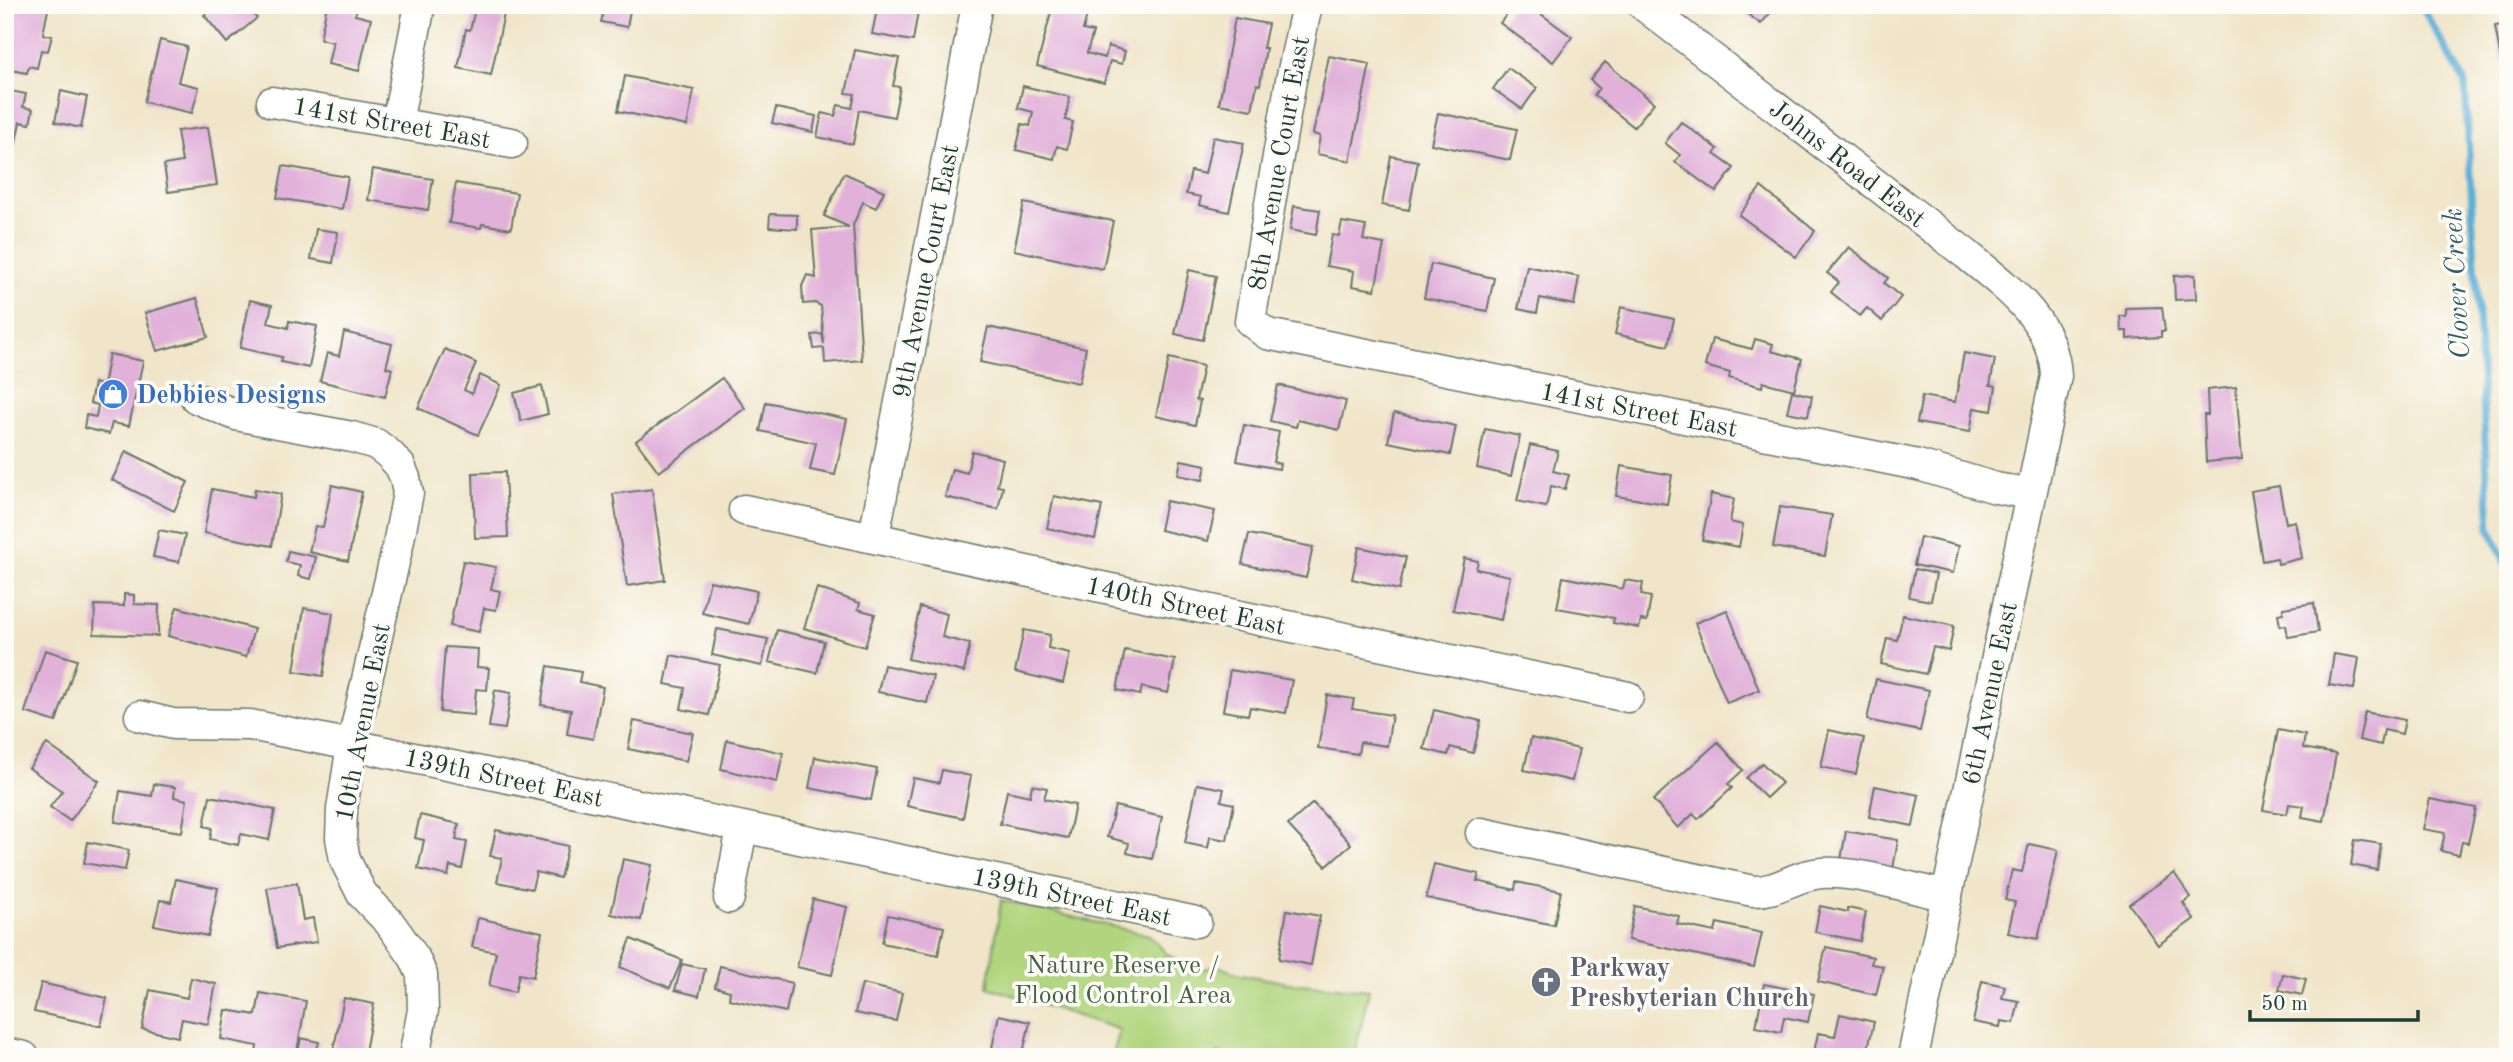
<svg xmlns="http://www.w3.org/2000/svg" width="2513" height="1062" viewBox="0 0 2513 1062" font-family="'Old Standard TT',serif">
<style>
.green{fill:#b1d57e;stroke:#688959;stroke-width:2}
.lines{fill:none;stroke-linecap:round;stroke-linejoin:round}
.stream{stroke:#5bafd7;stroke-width:7}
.building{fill:#e1b1da}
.minor-casing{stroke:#687868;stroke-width:33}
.minor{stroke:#fff;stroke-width:30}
.labels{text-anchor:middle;stroke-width:7;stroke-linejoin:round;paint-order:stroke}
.street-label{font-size:26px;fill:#1f3d34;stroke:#fdfcf7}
.shop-label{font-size:26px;font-weight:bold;fill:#366cbe;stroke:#fdfcf7;text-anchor:start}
.park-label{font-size:26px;fill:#446346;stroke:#fdfcf7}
.worship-label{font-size:26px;font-weight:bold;fill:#5b616d;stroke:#fdfcf7;text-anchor:start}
.water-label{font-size:28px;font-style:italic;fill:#315f65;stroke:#fdfcf7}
</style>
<rect width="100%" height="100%" fill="#fdfcf7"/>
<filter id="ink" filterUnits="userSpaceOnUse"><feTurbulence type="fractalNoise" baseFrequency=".0143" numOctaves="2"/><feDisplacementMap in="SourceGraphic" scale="14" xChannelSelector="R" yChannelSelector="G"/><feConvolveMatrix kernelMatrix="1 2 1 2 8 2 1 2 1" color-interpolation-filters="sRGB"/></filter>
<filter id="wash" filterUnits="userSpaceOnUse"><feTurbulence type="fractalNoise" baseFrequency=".00686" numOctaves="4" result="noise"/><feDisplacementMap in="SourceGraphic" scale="28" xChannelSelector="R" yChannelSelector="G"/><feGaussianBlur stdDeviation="1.57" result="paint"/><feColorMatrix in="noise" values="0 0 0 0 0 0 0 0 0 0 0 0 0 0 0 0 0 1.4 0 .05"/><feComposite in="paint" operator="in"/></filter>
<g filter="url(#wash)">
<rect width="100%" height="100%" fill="#f0e5c9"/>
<path class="green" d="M1001,900L1149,935L1166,953L1184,966L1198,970L1218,966L1236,973L1288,983L1369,990L1354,1057H1233L1218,1053L1217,1057H1112L1120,1030L988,987Z"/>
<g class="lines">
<path class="stream" d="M2421,5L2465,83L2490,528L2508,569"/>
</g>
<g id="blocks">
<g class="building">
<path d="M7,5H49L43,34L52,36L48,51L41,50L37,68L29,66L27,73L5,69Z"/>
<path d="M215,5H264L253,14L257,18L227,43L204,15Z"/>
<path d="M327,5H358L355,15L371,19L359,71L328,64L333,42L320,39Z"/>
<path d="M476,5L505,9L491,75L458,68L466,29L470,30Z"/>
<path d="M605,5H631L627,27L601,22Z"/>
<path d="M878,5H919L913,41L872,34Z"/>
<path d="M1053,5L1089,7L1083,30L1093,32L1087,53L1105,58L1108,46L1125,51L1122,64L1110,61L1104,83L1037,66Z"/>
<path d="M1514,5H1529L1572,37L1553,62L1500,23Z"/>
<path d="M1735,5H1777L1761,24Z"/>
<path d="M1235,18L1268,24L1263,48H1266L1260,85L1257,84L1252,110L1219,104Z"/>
<path d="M2508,24V59L2501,60L2495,26Z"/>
<path d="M160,40L187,47L178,82L199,87L192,113L144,102Z"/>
<path d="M855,50L899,58L893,86L900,87L894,117L859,110L853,144L817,137L822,113L835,116L838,105L852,108L855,94L846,93Z"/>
<path d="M1329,56L1370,64L1350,161L1317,154L1320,136L1313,134Z"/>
<path d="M1605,62L1654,103L1634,127L1594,95L1599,88L1590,80Z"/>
<path d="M1508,68L1537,88L1522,109L1493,89Z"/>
<path d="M625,76L694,90L687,126L618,111Z"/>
<path d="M1023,86L1070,97L1065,120L1073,122L1067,149L1057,146L1054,159L1016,150L1022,124L1030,126L1033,112L1018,108Z"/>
<path d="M5,90L26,94L23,107L33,109L30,124L20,122L12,161L5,159Z"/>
<path d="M61,91L87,97L81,128L55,122Z"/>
<path d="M776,108L816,116L813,132L772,123Z"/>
<path d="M1438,113L1517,129L1510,160L1431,144Z"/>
<path d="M1681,122L1718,149L1714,154L1734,168L1716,192L1675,162L1680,155L1665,143Z"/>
<path d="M208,127L217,185L168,192L164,165L182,162L177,131Z"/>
<path d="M1213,137L1244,143L1229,212L1199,205L1201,197L1186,194L1191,171L1205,174Z"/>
<path d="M1391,156L1418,161L1409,210L1382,205Z"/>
<path d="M283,166L348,177L342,209L277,198Z"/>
<path d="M373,169L433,179L428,210L368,200Z"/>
<path d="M844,173L884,191L876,208L863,202L853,225L862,360L825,363L824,348L814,349L812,335L822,334L824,344L821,306L815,303L803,304L802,286L807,275L816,278L812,230L849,227L824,216Z"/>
<path d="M456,183L517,193L511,229L482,224L481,228L449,223Z"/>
<path d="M1761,187L1815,231L1796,257L1739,215Z"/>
<path d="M1024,203L1113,221L1103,269L1014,250Z"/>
<path d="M1294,206L1320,210L1316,235L1290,230Z"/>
<path d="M770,214L797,215V229L769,227Z"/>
<path d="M1342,222L1366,226L1363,240L1384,244L1375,290L1352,286L1354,271L1326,266L1332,235L1339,236Z"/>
<path d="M316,229L338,232L333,263L311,259Z"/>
<path d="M1849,247L1888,278L1884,283L1901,297L1882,321L1867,308L1860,316L1831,292L1839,282L1827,273Z"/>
<path d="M1431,264L1494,278L1487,311L1424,298Z"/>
<path d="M1527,266L1579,277L1574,305L1540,298L1537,313L1518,309Z"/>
<path d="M1189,270L1216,276L1203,340L1175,334Z"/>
<path d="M2195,275L2196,299L2175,300L2174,276Z"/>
<path d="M197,298L208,337L157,351L145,313Z"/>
<path d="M250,300L272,305L268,323L288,328L289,321L317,326L309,368L281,362L282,357L240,348Z"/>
<path d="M1621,307L1674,319L1668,346L1615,334Z"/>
<path d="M2162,307L2165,331H2161V337L2127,339V331H2121L2120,316H2126V308Z"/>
<path d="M988,327L1086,348L1079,383L980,362Z"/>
<path d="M344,332L392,344L386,367L392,369L385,397L320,381L327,353L339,356Z"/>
<path d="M1712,339L1752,349L1755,339L1773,344L1771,351L1802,359L1794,390L1763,382L1762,387L1729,378L1730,373L1705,366Z"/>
<path d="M445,349L476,363L464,390L472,394L480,375L501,385L478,435L418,408Z"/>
<path d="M1964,353L1995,359L1990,385L1996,386L1992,411L1974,408L1970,432L1917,423L1922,396L1955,402Z"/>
<path d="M109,354L143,361L129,426L112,423L109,434L84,428L86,415L96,417L98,405L90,403L94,383L103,386Z"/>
<path d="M1169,358L1203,366L1196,400L1200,401L1195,425L1156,416Z"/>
<path d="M722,378L745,408L659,472L636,441Z"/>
<path d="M1278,385L1346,401L1339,430L1298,420L1296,427L1270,421Z"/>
<path d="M542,386L548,414L521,421L514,393Z"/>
<path d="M2236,387L2242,459L2206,462L2204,415H2208L2207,390Z"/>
<path d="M1792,391L1812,396L1808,416L1787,412Z"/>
<path d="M766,402L847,419L835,475L810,470L816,443L760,431Z"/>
<path d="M1394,413L1456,426L1450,455L1388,442Z"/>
<path d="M1244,425L1279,432L1273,462L1280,464L1279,469L1237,461Z"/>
<path d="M1485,429L1520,436L1511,476L1477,468Z"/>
<path d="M1530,445L1558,451L1553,471L1569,475L1565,489L1551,486L1546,507L1517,501Z"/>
<path d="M126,451L188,482L174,511L112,480Z"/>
<path d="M972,451L1003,459L997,486L1003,487L998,509L945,497L952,469L967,473Z"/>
<path d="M1181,460L1206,465L1203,480L1178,475Z"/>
<path d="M1621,466L1672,475L1667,504L1616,496Z"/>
<path d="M505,472L508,537L475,538L473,473Z"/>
<path d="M332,485L362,492L348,561L309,552L315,526L323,527Z"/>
<path d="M2279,486L2286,523L2295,521L2302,558L2278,564L2277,558L2262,561L2251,491Z"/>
<path d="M212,489L254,497L255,489L281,494L272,546L204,533Z"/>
<path d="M652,489L665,580L627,586L613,494Z"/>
<path d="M1711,494L1734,499L1730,522L1743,525L1739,547L1702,540Z"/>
<path d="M1054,496L1102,506L1095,539L1047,528Z"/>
<path d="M1166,501L1215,511L1208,541L1160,530Z"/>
<path d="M1780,507L1832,515L1825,556L1773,547Z"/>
<path d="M159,530L185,535L179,562L153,557Z"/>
<path d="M1249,534L1313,547L1306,578L1242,564Z"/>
<path d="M1920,537L1959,546L1953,573L1914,565Z"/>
<path d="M1359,547L1406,557L1399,590L1352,579Z"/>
<path d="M288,551L316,557L311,579L298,576L300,565L286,562Z"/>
<path d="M1464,558L1478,561L1476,569L1510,576L1501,620L1453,610Z"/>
<path d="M463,561L496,567L491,589L500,591L496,610L484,608L479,632L450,626Z"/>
<path d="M1915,569L1936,574L1931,601L1909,597Z"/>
<path d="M1563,577L1623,589L1625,580L1643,583L1641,595L1651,597L1647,621L1641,620L1639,628L1613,623L1614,618L1557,608Z"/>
<path d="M710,581L757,591L749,624L702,613Z"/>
<path d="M817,588L860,603L858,609L875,614L865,647L804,628Z"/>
<path d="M124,594L134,595V604L159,605L158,636L94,634L95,605L124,606Z"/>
<path d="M2314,603L2318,632L2288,637L2286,625L2280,626L2278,614L2283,613V608Z"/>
<path d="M177,607L254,629L246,657L168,636Z"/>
<path d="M920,607L947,614L942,637L970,644L964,672L908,659Z"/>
<path d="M304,608L333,613L323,676L294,671Z"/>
<path d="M1727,610L1759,690L1727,703L1695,623Z"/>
<path d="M1903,615L1954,626L1949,651L1933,647L1926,674L1881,664L1887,638L1897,640Z"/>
<path d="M717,629L768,639L762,666L712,655Z"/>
<path d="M777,630L824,641L817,673L769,662Z"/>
<path d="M1024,630L1050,635L1048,648L1070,653L1063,683L1015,672Z"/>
<path d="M445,647L478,649L477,667L489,668L487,690L476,689L474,715L440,712Z"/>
<path d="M45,650L77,660L56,722L25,712Z"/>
<path d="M1125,650L1175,660L1168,693L1142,687L1140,695L1117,690Z"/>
<path d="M2334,654L2359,658L2354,689L2329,685Z"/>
<path d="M671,655L720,665L709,715L681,709L685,688L665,684Z"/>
<path d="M884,665L933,676L927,703L878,692Z"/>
<path d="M548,666L581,672L579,682L603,687L593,739L567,734L571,710L541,705Z"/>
<path d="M1230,670L1292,680L1286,713L1250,707L1248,715L1223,711Z"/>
<path d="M1876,679L1929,690L1920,731L1867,720Z"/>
<path d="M495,690L511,693L505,729L489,727Z"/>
<path d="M1327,695L1354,699L1352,709L1392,715L1387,746L1360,742L1358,754L1318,748Z"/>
<path d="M1434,710L1481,721L1473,753L1450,747L1448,755L1424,749Z"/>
<path d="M2365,712L2405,720L2402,734L2384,730L2381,745L2359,740Z"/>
<path d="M634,721L693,733L686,761L628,749Z"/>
<path d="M1829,730L1864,738L1856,774L1821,767Z"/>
<path d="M2278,730L2305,735L2303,748L2336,754L2324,821L2302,817L2304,806L2289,804L2287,814L2263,810Z"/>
<path d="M1531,738L1579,749L1572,781L1524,770Z"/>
<path d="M727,740L783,753L777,782L721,769Z"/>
<path d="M1718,742L1743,770L1728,784L1732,788L1698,819L1693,814L1678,828L1653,800Z"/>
<path d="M47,744L99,781L70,821L50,807L62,791L29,768Z"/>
<path d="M815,757L877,769L871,800L809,788Z"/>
<path d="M1762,763L1782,783L1766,798L1746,778Z"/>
<path d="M942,770L971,776L963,818L907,806L913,778L939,783Z"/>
<path d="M154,784L175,787L174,797L187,800L182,832L115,822L120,791L152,796Z"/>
<path d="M1197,784L1224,789L1221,801L1234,804L1227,840L1210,837L1208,848L1185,843Z"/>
<path d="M1032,785L1047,788L1044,799L1075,805L1068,838L1000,824L1007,791L1030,796Z"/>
<path d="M1875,786L1919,795L1913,826L1869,817Z"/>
<path d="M210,796L275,810L269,840L241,834L238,845L210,839L212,828L204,826Z"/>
<path d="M2430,799L2476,808L2468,843L2462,842L2459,855L2441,851L2445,833L2423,829Z"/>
<path d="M1313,803L1351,844L1326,866L1288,825Z"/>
<path d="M1115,806L1162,817L1152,859L1127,853L1129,843L1107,837Z"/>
<path d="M420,815L459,824L456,840L467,842L462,869L450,866L448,876L418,869L424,840L415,838Z"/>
<path d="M496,830L568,846L560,878L536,872L532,889L497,882L502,858L490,856Z"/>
<path d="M1846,831L1898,840L1893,869L1841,860Z"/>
<path d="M2355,840L2381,844L2377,870L2351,865Z"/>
<path d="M88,842L129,850L125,870L84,863Z"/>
<path d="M2029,844L2058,850L2038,939L2008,933L2015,902L2005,900L2012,870L2022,872Z"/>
<path d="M623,859L652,865L641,920L611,914Z"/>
<path d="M1434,864L1479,874L1477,881L1515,890L1516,882L1561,891L1554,925L1426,898Z"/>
<path d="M2174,873L2191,897L2183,903L2194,919L2158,945L2129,904Z"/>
<path d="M176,879L218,888L208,936L154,925L160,900L171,902Z"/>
<path d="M297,883L303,920L313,918L317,942L277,948L267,888Z"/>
<path d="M813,899L847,907L832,975L797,967Z"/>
<path d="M1635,906L1679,916L1677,924L1715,932L1717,923L1762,933L1754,967L1628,940Z"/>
<path d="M1820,906L1848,912V908L1866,912L1860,941L1815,932Z"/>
<path d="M1287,910L1320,916L1311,965L1279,959Z"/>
<path d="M888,915L944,927L938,955L882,943Z"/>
<path d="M478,918L542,932L533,977L519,974L515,992L489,986L496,952L472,947Z"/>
<path d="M631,939L682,960L670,988L620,967Z"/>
<path d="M1826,947L1873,957L1871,964L1883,966L1876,995L1818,982Z"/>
<path d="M682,964L705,969L699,996L675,990Z"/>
<path d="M720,966L792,983L786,1012L729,999L730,991L715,987Z"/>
<path d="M2283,974L2306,979L2302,995L2279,990Z"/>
<path d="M191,978L216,984L208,1024L182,1019L178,1037L142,1029L150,990L187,998Z"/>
<path d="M1982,981L2005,986L2002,998L2019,1001L2014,1023L2001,1021L2000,1027L1973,1022Z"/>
<path d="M41,983L107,998L101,1026L34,1012Z"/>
<path d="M862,984L902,993L896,1021L855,1013Z"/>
<path d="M1764,984L1814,994L1808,1022L1784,1017L1781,1032L1756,1027Z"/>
<path d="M260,993L306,1001L296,1057L256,1055L257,1046L221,1039L226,1010L256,1015Z"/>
<path d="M344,998L374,1004L364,1057H332Z"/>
<path d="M1840,1014L1874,1022L1866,1057H1830L1814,1052L1818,1033L1835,1036Z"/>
<path d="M999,1015L1030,1022L1022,1057H990Z"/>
<path d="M301,1038L319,1042L315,1057H297Z"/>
</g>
</g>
</g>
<g filter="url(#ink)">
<use href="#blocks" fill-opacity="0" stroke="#687868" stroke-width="2"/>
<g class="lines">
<g class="minor-casing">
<g id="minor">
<path d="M1307,5L1291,80L1250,321L1267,334L1918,465L1996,488L2030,494"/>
<path d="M1643,5L1966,254C2006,287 2054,320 2056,376L1913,1057"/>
<path d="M272,102L512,143"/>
<path d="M397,123L420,5"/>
<path d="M196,398L236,415L352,437L376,444L389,454L400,466L405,478L408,493L398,545L352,745L342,809L341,838L345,860L362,894L389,922L414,957L422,975L423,1010L414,1057"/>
<path d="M744,510L1063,579L1628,697"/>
<path d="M874,536L977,5"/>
<path d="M140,716L173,724L250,725L352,745L1196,922"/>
<path d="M1481,833L1753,891C1778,892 1797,874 1822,873C1858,871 1910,888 1947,896"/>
<path d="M729,898L742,828"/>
<path d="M5,1053L24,1057"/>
</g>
</g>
<use href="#minor" class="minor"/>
</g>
</g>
<defs>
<g id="shop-disc" transform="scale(1.575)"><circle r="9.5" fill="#3f7fe0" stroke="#fdfcf7"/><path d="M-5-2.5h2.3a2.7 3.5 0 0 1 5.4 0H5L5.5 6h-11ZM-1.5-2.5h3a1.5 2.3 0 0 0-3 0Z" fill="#fff"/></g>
<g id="church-disc" transform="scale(1.575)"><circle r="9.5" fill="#6b7280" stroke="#fdfcf7"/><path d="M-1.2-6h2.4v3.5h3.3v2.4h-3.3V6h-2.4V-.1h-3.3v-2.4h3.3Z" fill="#fff"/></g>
</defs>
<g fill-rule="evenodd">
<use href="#shop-disc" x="113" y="394"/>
<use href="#church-disc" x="1546" y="982"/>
</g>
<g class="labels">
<g class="street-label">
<text transform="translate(392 122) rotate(10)" y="9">141st Street East</text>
<text transform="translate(1278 163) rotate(-80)" y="9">8th Avenue Court East</text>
<text transform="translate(1848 163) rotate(38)" y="9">Johns Road East</text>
<text transform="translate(925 271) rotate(-79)" y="9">9th Avenue Court East</text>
<text transform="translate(1639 409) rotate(11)" y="9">141st Street East</text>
<text transform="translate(1186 605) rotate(12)" y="9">140th Street East</text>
<text transform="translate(1989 693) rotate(-78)" y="9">6th Avenue East</text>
<text transform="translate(362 722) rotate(-79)" y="9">10th Avenue East</text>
<text transform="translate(504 777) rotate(12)" y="9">139th Street East</text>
<text transform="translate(1072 896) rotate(12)" y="9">139th Street East</text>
</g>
<g class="shop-label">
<text x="136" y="403">Debbies Designs</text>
</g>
<g class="park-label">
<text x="1123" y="973">Nature Reserve /<tspan x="1123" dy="30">Flood Control Area</tspan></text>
</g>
<g class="worship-label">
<text x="1569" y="976">Parkway<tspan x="1569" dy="30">Presbyterian Church</tspan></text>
</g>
<g class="water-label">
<text transform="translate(2455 284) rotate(-93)" y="10">Clover Creek</text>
</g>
</g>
<rect width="2513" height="1062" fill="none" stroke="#fdfcf7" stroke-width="28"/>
<path d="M2250 1010v10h168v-10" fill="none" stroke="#1f3d34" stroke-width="3.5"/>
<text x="2261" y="1010" font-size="21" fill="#1f3d34" stroke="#fdfcf7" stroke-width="5" paint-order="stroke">50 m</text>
</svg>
